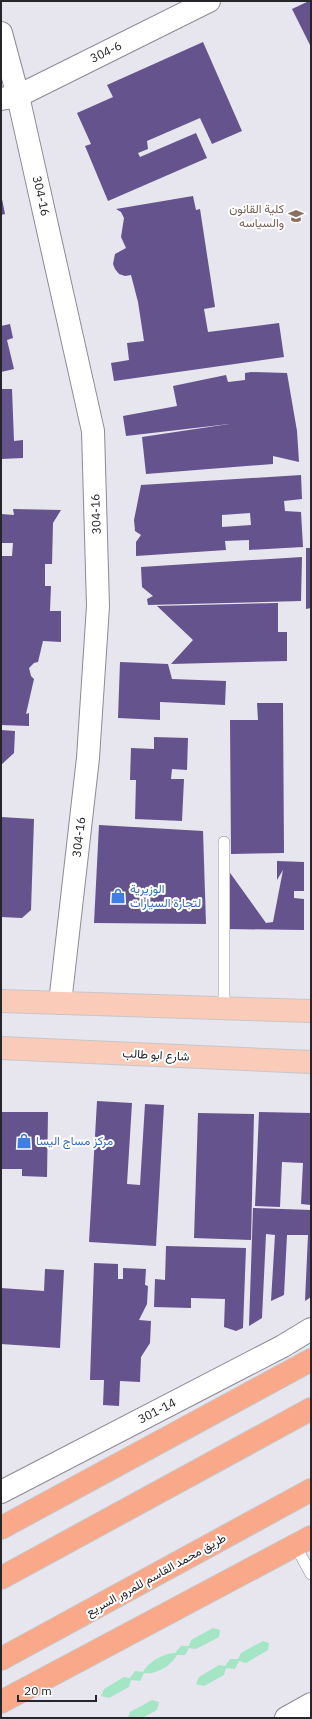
<svg xmlns="http://www.w3.org/2000/svg" width="312" height="1719" viewBox="0 0 312 1719" font-family="'IBM Plex Sans',Vazirmatn,sans-serif">
<style>
.green{fill:#a4e5c6}
.building{fill:#65538d;fill-rule:evenodd}
.lines{fill:none;stroke-linecap:round;stroke-linejoin:round}
.service-casing{stroke:#8c8a93;stroke-width:12}
.minor-casing{stroke:#8c8a93;stroke-width:24}
.tertiary-casing{stroke:#8c8a93;stroke-width:24}
.primary-casing{stroke:#c7c6c7;stroke-width:24}
.motorway-casing{stroke:#c7c6c7;stroke-width:24}
.service{stroke:#fff;stroke-width:11}
.minor{stroke:#fff;stroke-width:22}
.tertiary{stroke:#fff;stroke-width:22}
.primary{stroke:#fbcbb9;stroke-width:22}
.motorway{stroke:#f9a98a;stroke-width:22}
.labels{text-anchor:middle;stroke-width:4;stroke-linejoin:round;paint-order:stroke}
.street-label{font-size:12px;fill:#262529;stroke:#fff}
.education-label{font-size:12px;fill:#785e54;stroke:#fff;text-anchor:end}
.shop-label{font-size:12px;fill:#366cbe;stroke:#fff;text-anchor:start}
</style>
<rect width="100%" height="100%" fill="#e7e5ee"/>
<g class="green">
<path d="M213,1628L220,1630L219,1637L196,1649L189,1648L185,1655H177C171,1666 156,1675 144,1673L140,1681L131,1680L129,1687L109,1698L101,1696L104,1689L124,1677L130,1678L135,1671L143,1672C148,1662 164,1653 175,1653L181,1646H189L191,1640Z"/>
<path d="M263,1641L269,1643L268,1650L246,1663L239,1661L235,1669L226,1668L224,1675L204,1686L196,1684L199,1677L219,1665L225,1666L230,1659H238L241,1653Z"/>
<path d="M152,1700L159,1702L157,1710L142,1718H128L130,1712Z"/>
</g>
<g class="building">
<path d="M309,1H311V47L292,9Z"/>
<path d="M203,42L242,131L212,144L200,118L147,141L148,149L138,153L140,157L196,133L207,158L108,201L85,146L91,144L77,113L113,97L107,85Z"/>
<path d="M1,194L5,214L1,215Z"/>
<path d="M193,196L196,210L200,209L215,307L204,309L208,332L279,323L284,357L114,381L111,363L129,360L127,343L144,341L138,302L131,275L125,276L119,274L115,269L113,264L115,254L126,248L121,237L124,218L121,212L116,209Z"/>
<path d="M10,324L13,338L7,340L14,369L1,372V326Z"/>
<path d="M251,372L287,373L297,431L299,462L273,456V464L146,474L142,437L229,424L126,436L123,416L177,406L173,386L226,375L228,382L245,380V373Z"/>
<path d="M1,389H12L14,441L23,440V458L1,459Z"/>
<path d="M301,475L302,499L284,501L285,511L301,512L303,547L249,550V540L225,541L226,550L136,556V542L141,535L135,531L134,520L141,485ZM250,513L251,525L222,527V515Z"/>
<path d="M13,509L61,510L53,523L52,564H45V586H51L50,611H61V642L43,641L38,662L34,663L29,668L31,676L34,679L26,714L29,713V726L1,725V556H12L13,543H1V514L14,515Z"/>
<path d="M306,548H311V608L306,609Z"/>
<path d="M302,557L301,601L148,605L147,599L153,596L142,587L141,567Z"/>
<path d="M278,603V632H287V661L171,664L193,640L157,606Z"/>
<path d="M120,662L168,664L172,679L226,681L225,705L160,702V720L118,718Z"/>
<path d="M257,703H283L284,853L231,854L230,720H258Z"/>
<path d="M1,730L15,731L14,753L1,765Z"/>
<path d="M154,737L188,738L187,770L172,769L171,779H184L182,821L135,819L136,780H130L131,748L154,749Z"/>
<path d="M1,817L34,819L31,910L22,918L1,917Z"/>
<path d="M99,825L203,831L206,924L94,923Z"/>
<path d="M277,861L304,862V891H294V898L304,899V930L227,929L228,870L266,923L273,922L283,870L277,880Z"/>
<path d="M97,1101L132,1103L127,1184L140,1185L145,1104L164,1105L156,1246L89,1242Z"/>
<path d="M1,1112H48L47,1177L22,1176V1169H1Z"/>
<path d="M259,1112L311,1113V1205L301,1204L303,1163L282,1162L280,1207L255,1206Z"/>
<path d="M198,1113L254,1114L251,1240L194,1238Z"/>
<path d="M253,1208L311,1210V1297L305,1301L308,1235H287L284,1295L271,1301L275,1235L266,1234L262,1318L249,1326Z"/>
<path d="M166,1246L246,1248L243,1328L236,1331L224,1327L225,1299L191,1298V1308L154,1307L155,1279L165,1280Z"/>
<path d="M94,1263L118,1264V1279H123V1268L146,1269L145,1285L148,1286L147,1304L139,1320L151,1321L150,1343L141,1357L140,1382L120,1381L119,1406L103,1405L104,1380H90Z"/>
<path d="M45,1269L64,1270L60,1348L1,1344V1288L44,1291Z"/>
</g>
<g class="lines">
<g class="service-casing">
<g id="service">
<path d="M224,1008V842"/>
<path d="M295,1545L311,1574"/>
</g>
</g>
<g class="minor-casing">
<g id="minor">
<path d="M1,33L18,96L93,431L98,606L88,758L60,1003"/>
<path d="M1,99L18,96L209,1"/>
<path d="M1,1492L283,1346L311,1329"/>
</g>
</g>
<g class="tertiary-casing">
<path id="tertiary" d="M286,1718L311,1704"/>
</g>
<g class="primary-casing">
<g id="primary">
<path d="M1,1001L311,1011"/>
<path d="M1,1048L311,1062"/>
</g>
</g>
<g class="motorway-casing">
<g id="motorway">
<path d="M1,1528L311,1360"/>
<path d="M1,1578L311,1409"/>
<path d="M1,1659L311,1490"/>
<path d="M1,1702L311,1537"/>
</g>
</g>
<use href="#service" class="service"/>
<use href="#minor" class="minor"/>
<use href="#tertiary" class="tertiary"/>
<use href="#primary" class="primary"/>
<use href="#motorway" class="motorway"/>
</g>
<defs>
<g id="university-bare" transform="scale(1.2)"><path d="M0-5L7-2L0 1L-7-2ZM-4 1L0 2.5L4 1V4Q0 6-4 4Z" fill="#8d6e63" stroke="#fff" stroke-width="2.5" paint-order="stroke"/></g>
<g id="shop-bare" transform="scale(1.2)"><path d="M-5-2.5h2.3a2.7 3.5 0 0 1 5.4 0H5L5.5 6h-11ZM-1.5-2.5h3a1.5 2.3 0 0 0-3 0Z" fill="#3f7fe0" stroke="#fff" stroke-width="2.5" paint-order="stroke"/></g>
</defs>
<g fill-rule="evenodd">
<use href="#university-bare" x="296" y="216"/>
<use href="#shop-bare" x="118" y="896"/>
<use href="#shop-bare" x="24" y="1141"/>
</g>
<g class="labels">
<g class="street-label">
<text transform="translate(106 52) rotate(-26)" y="4">304-6</text>
<text transform="translate(41 196) rotate(77)" y="4">304-16</text>
<text transform="translate(96 514) rotate(-92)" y="4">304-16</text>
<text transform="translate(79 837) rotate(-83)" y="4">304-16</text>
<text transform="translate(156 1055) rotate(3)" y="4">شارع ابو طالب</text>
<text transform="translate(157 1411) rotate(-27)" y="4">301-14</text>
<text transform="translate(156 1575) rotate(-29)" y="4">طريق محمد القاسم للمرور السريع</text>
</g>
<g class="education-label">
<text x="284" y="213">كلية القانون<tspan x="284" dy="14">والسياسه</tspan></text>
</g>
<g class="shop-label">
<text x="130" y="893">الوزيرية<tspan x="130" dy="14">لتجارة السيارات</tspan></text>
<text x="36" y="1145">مركز مساج اليسا</text>
</g>
</g>
<rect width="312" height="1719" fill="none" stroke="#262529" stroke-width="4"/>
<path d="M18 1695v6h78v-6" fill="none" stroke="#262529" stroke-width="2"/>
<text x="24" y="1695" font-size="12" fill="#262529" stroke="#ffffff" stroke-width="3" paint-order="stroke">20 m</text>
</svg>
